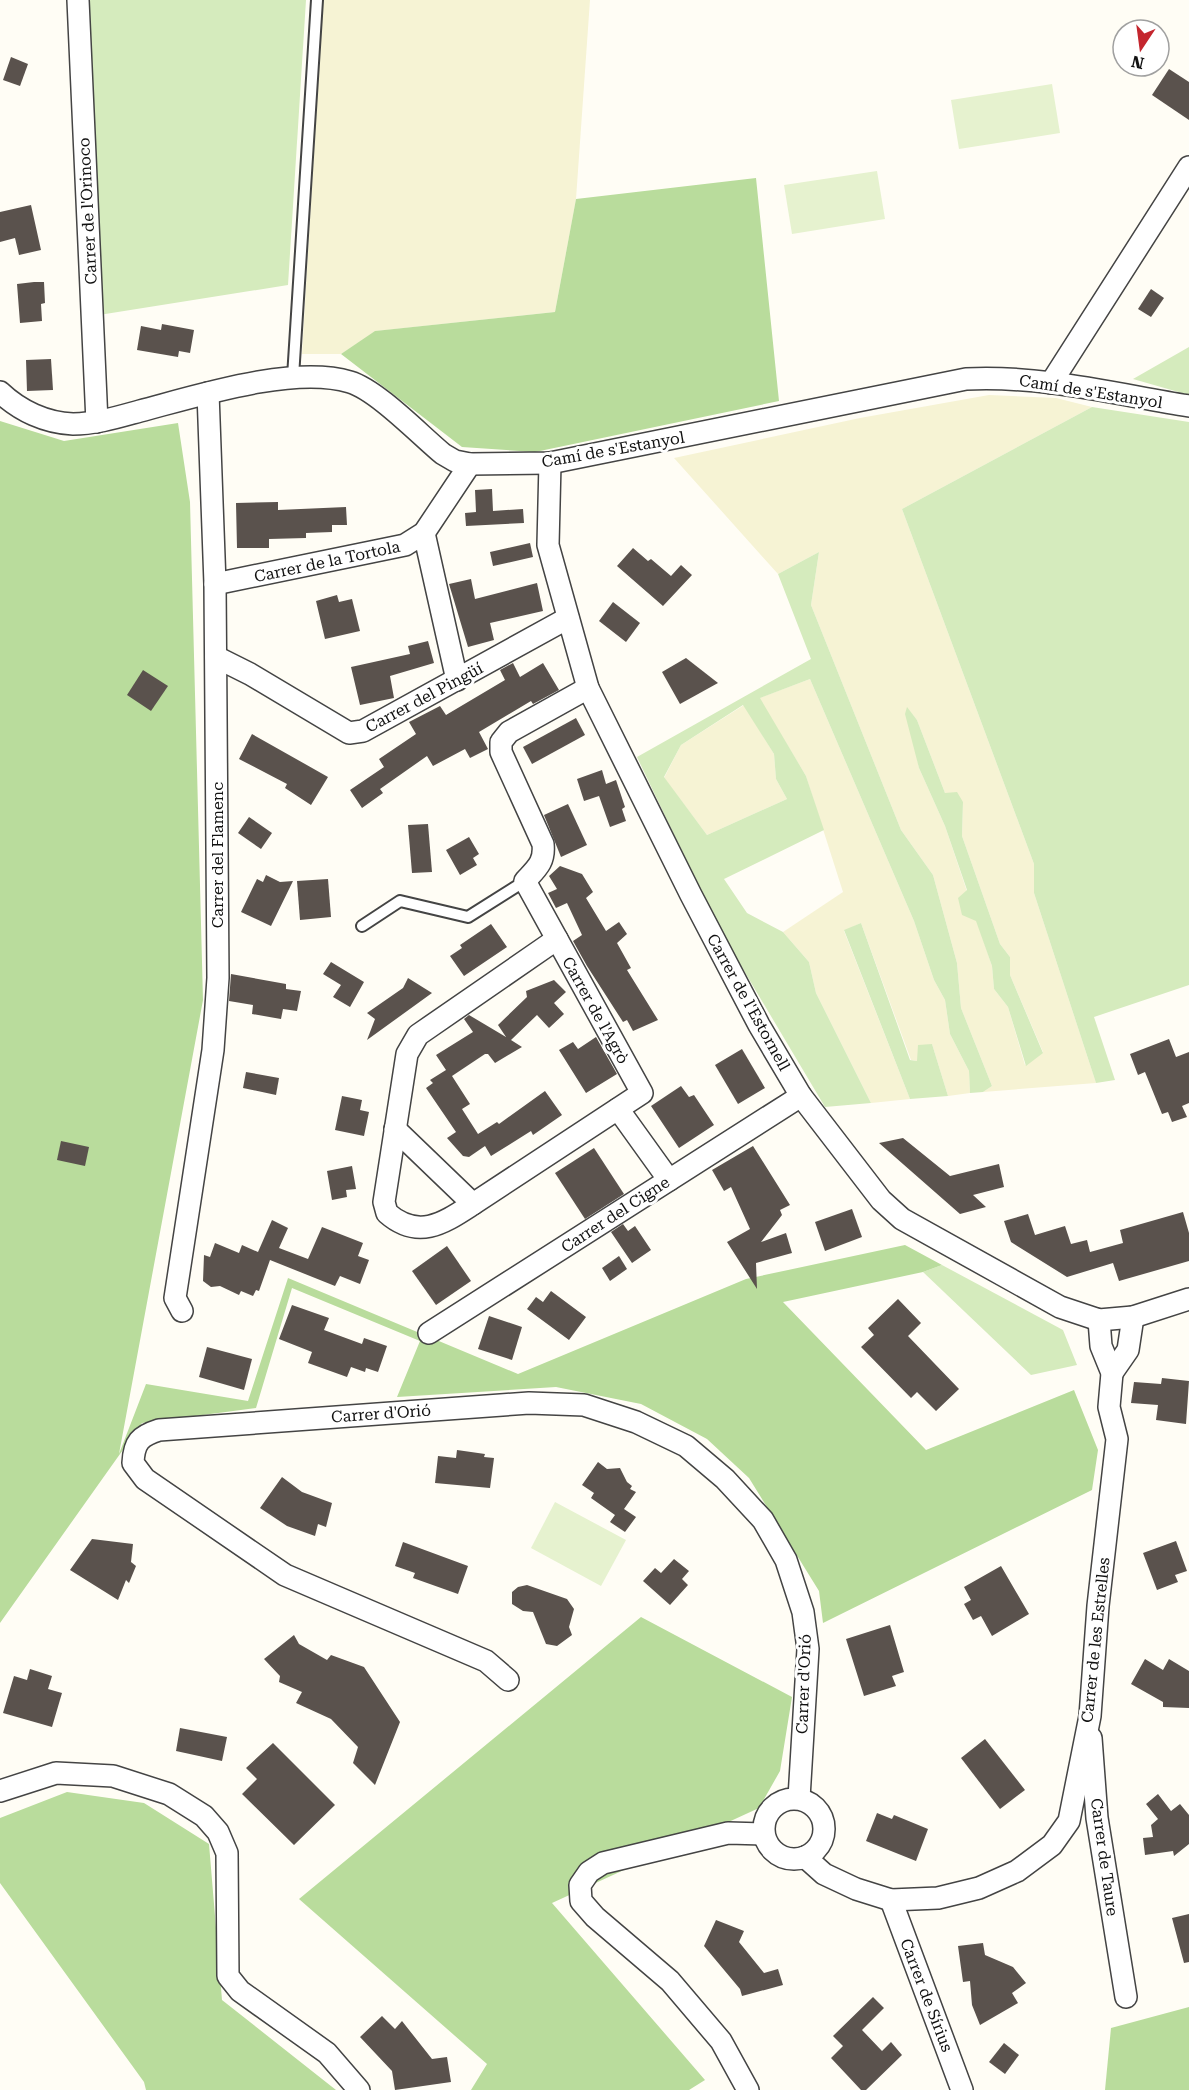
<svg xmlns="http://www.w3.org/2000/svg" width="1189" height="2090" viewBox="0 0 1189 2090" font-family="'Roboto Serif',serif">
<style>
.farmland{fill:#f6f3d4;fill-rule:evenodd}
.green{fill:#d5ebbd;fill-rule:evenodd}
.forest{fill:#b9dc9c}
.pitch{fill:#e6f2cf}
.building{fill:#5a524d}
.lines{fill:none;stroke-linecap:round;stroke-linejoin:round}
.lane-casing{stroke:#444;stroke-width:14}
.street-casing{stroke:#444;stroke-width:24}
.lane{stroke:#fff;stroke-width:10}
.street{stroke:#fff;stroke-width:21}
.labels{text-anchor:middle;stroke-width:6;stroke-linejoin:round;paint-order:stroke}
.street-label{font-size:16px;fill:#111;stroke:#fff}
</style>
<rect width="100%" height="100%" fill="#fffdf5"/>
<g class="farmland">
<path d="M323,0H590L576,199L555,312L376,331L341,354H302Z"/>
<path d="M989,395L1056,398L1092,407L902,509L1034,864V893L1096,1083L983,1092L992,1086L961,1008L957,963L933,875L901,830L811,605L819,552L778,574L674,458L860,418ZM907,708L917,720L945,793L963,802L962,836L1000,944L1010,957V975L1043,1052L1025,1065L1008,1007L994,989L992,966L945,826L919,768Z"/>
<path d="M810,679L914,921L934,980L945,1000L950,1034L969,1071L970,1093L948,1096L932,1044L917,1061L911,1060L861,923L844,931L910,1099L871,1103L816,993L809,962L783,932L843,892L806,776L759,698Z"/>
<path d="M744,705L774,754L776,779L787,799L707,835L664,778L681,745Z"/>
</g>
<g class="green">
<path d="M89,0H306L288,285L99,315Z"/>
<path d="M1189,347V395L1133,379Z"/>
<path d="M1092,407L1189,422V985L1094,1017L1115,1080L1096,1083L1034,893V864L902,509Z"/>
<path d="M819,552L811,605L901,830L933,875L957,963L961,1008L992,1086L983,1092L970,1093L969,1071L950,1034L945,1000L934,980L914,921L810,679L760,698L806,776L824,830L724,879L747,913L783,932L809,962L816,993L871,1103L825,1107L718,927L637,757L811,659L778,574ZM743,705L774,754L776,779L787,799L707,835L664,777L681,745Z"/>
<path d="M907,707L917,720L945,793L957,792L963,802L962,836L1000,944L1010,957V975L1043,1053L1026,1066L1008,1007L994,989L992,966L976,921L962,915L958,898L967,890L945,826L919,768L905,714Z"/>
<path d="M861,923L910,1060L917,1061L918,1045L932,1044L948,1096L910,1099L844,930Z"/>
<path d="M942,1265L1063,1330L1077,1365L1031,1375L923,1272Z"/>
</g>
<g class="forest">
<path d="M756,178L779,401L535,452L462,447L341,354L375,331L555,312L576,199Z"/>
<path d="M0,421L64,441L178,423L190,502L203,1000L119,1454L146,1384L248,1401L288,1278L518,1374L746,1279L905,1245L942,1265L923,1272L783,1302L926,1450L1074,1390L1098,1450L1092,1490L823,1623L819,1591L749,1478L707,1439L641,1404L556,1387L397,1397L420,1341L292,1288L256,1408L142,1423L0,1623Z"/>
<path d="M641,1617L792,1697L780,1771L759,1808L552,1903L705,2080L689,2090H471L487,2064L299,1899Z"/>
<path d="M67,1792L144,1803L209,1844L222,2000L336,2090H146L144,2082L0,1883V1818Z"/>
<path d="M1189,2007V2090H1105L1111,2028Z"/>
</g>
<g class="pitch">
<path d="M1052,84L1060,133L959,149L951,100Z"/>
<path d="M877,171L885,219L792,234L784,185Z"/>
<path d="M555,1502L626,1540L601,1586L531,1548Z"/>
</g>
<g class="building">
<path d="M11,57L28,64L20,86L3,80Z"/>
<path d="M1169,69L1189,82V120L1152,95Z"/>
<path d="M31,205L41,250L19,255L15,238L0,242V212Z"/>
<path d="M34,282H44L45,303L41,304L42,321L20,323L17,284Z"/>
<path d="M1151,289L1164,298L1151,317L1138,309Z"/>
<path d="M162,324L194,330L190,353L179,351L178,357L137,350L141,326L161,330Z"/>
<path d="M51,359L53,390L27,391L26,360Z"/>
<path d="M492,489L493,511L523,509L524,523L466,526L465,513L476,512L475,490Z"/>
<path d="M278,502V510L346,507L347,525H332V532L306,533V538L269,539V548H237L236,503Z"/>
<path d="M530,543L533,557L493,566L490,552Z"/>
<path d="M633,548L648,561L651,559L671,576L681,565L692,575L663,606L617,566Z"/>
<path d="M471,579L475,599L537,583L543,611L490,623L494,640L468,647L449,584Z"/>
<path d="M337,595L339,602L352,599L360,631L325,639L316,601Z"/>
<path d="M613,602L640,623L626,642L599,621Z"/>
<path d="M428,641L434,663L390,676L394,698L360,705L351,667L410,654L408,646Z"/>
<path d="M686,658L718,683L680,704L662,672Z"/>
<path d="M513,663L520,677L543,663L559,690L533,704L531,701L479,732L488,749L470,758L465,749L433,766L427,756L380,789L383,793L362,808L350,790L384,767L379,759L416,734L409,722L440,706L446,715L505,680L500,670Z"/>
<path d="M143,670L168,686L151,711L127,695Z"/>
<path d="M576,718L585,735L532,764L523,747Z"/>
<path d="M252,734L328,777L311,805L285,788L287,784L239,759Z"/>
<path d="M602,770L606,784L616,780L625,807L622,809L626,821L610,827L599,796L584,801L577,779Z"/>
<path d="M568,804L587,845L561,857L544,815Z"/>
<path d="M249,817L272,833L261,849L238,833Z"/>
<path d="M428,824L432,872L412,873L408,825Z"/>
<path d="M469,837L479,854L473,858L477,865L460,875L446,850Z"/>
<path d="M560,866L582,874L593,892L586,898L606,931L619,922L627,934L617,943L631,968L627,970L658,1020L633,1031L627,1020L623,1022L587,966L573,941L582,935L567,903L556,908L548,893L557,889L549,876Z"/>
<path d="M266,875L280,882L293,881L271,926L241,912L257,879L263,882Z"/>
<path d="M328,879L331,917L300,920L297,881Z"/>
<path d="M491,924L507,947L464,976L450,956L462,948L460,945Z"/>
<path d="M331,962L364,982L350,1007L333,997L341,985L323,974Z"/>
<path d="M231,974L286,984V989L301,991L297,1011L283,1009L281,1019L252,1014L253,1005L229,1001Z"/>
<path d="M408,978L432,993L367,1040L375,1019L367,1013L403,988Z"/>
<path d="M554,980L566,992L554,1003L564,1014L549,1028L537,1015L511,1040L522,1047L495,1063L488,1054H485L452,1076L470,1104L462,1109L478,1134L497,1122L499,1124L545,1091L562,1115L533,1135L531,1131L491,1156L485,1146L469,1157L463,1156L447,1138L456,1132L426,1088L433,1083L430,1080L446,1070L436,1055L473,1032L464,1019L469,1015L506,1037L498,1025L527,997L526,991Z"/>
<path d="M596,1037L617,1074L586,1093L559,1050L573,1042L578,1049Z"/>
<path d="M1169,1039L1176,1057L1189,1052V1103L1182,1106L1187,1117L1172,1122L1168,1112L1162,1114L1145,1072L1138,1075L1130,1054Z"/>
<path d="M742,1049L765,1088L738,1104L715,1065Z"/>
<path d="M246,1072L279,1078L276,1095L243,1088Z"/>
<path d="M681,1086L689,1097L694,1095L714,1125L679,1148L651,1106Z"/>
<path d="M342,1096L362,1100L360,1110L369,1112L364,1136L335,1130Z"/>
<path d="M903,1138L950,1176L999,1164L1004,1187L973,1195L986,1207L960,1214L879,1143Z"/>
<path d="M61,1141L89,1147L85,1166L57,1160Z"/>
<path d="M753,1146L790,1205L780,1210L782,1215L761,1242L786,1233L792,1253L756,1263L757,1289L727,1242L750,1229L731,1187L724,1191L712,1170Z"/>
<path d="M594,1148L624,1194L585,1219L555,1173Z"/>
<path d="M352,1166L356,1189L346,1190L347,1197L332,1200L327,1171Z"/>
<path d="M852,1209L862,1237L825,1251L815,1222Z"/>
<path d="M1183,1212L1189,1233V1261L1119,1281L1113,1263L1067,1277L1011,1242L1004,1221L1028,1214L1035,1235L1065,1226L1071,1244L1087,1240L1090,1252L1123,1243L1120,1230Z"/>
<path d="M272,1220L288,1228L279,1248L308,1259L322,1227L363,1243L358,1256L369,1260L360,1284L340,1276L335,1286L270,1260L259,1291L256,1290L253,1296L241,1291L239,1295L220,1286L211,1287L203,1281L204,1255L210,1257L215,1243L239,1253L242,1245L258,1252Z"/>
<path d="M623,1224L628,1231L635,1226L651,1250L632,1263L611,1232Z"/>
<path d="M447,1246L471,1281L436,1305L412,1271Z"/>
<path d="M619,1256L627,1269L610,1281L602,1268Z"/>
<path d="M551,1291L586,1317L569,1340L527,1309L536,1297L543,1302Z"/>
<path d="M898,1299L921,1323L908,1336L959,1389L936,1411L917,1392L911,1398L861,1347L874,1335L868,1328Z"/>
<path d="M292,1305L329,1318L324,1330L362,1344L364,1338L387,1346L378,1372L366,1368L365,1372L351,1367L347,1377L308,1363L312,1352L279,1339Z"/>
<path d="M489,1316L522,1327L512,1360L478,1349Z"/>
<path d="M207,1347L252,1359L244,1390L199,1377Z"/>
<path d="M1162,1378L1189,1381L1186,1424L1156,1420L1158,1405L1131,1403L1134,1382L1161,1384Z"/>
<path d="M457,1450L485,1454L484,1457L494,1458L490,1488L435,1483L438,1456L456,1458Z"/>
<path d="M598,1462L607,1469L620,1468L627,1482L632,1486L630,1489L636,1492L624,1509L636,1517L625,1532L610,1522L615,1515L591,1498L594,1493L582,1485Z"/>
<path d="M282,1477L302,1492L332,1503L326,1527L318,1524L315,1536L287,1526L260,1508Z"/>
<path d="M92,1539L133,1544L131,1562L136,1566L129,1583L126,1580L118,1600L70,1570Z"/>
<path d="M1176,1541L1187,1571L1175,1575L1178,1582L1157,1590L1143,1553Z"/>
<path d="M403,1542L468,1566L458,1594L413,1578L415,1573L395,1566Z"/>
<path d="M674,1559L689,1571L682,1579L688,1585L670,1605L643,1581L655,1568L661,1573Z"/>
<path d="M1001,1566L1029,1614L992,1636L981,1616L973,1620L964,1604L971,1600L964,1587Z"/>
<path d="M527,1585L567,1599L574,1609L569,1627L572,1635L557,1646L546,1644L533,1612L523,1611L512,1604V1592L518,1587Z"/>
<path d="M890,1625L904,1672L892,1676L896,1686L864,1696L846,1639Z"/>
<path d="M294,1635L299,1644L327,1660L331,1655L364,1667L400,1722L375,1785L353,1763L358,1747L331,1719L296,1703L302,1692L279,1682L280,1676L264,1659Z"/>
<path d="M1145,1659L1163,1670L1169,1659L1189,1671V1708L1163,1707V1702L1131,1684Z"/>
<path d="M30,1669L52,1676L48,1689L62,1693L52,1727L3,1713L14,1676L27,1680Z"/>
<path d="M180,1728L227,1737L222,1761L176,1751Z"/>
<path d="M985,1739L1025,1790L1000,1809L961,1758Z"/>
<path d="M273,1743L335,1805L294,1845L242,1794L257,1779L246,1768Z"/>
<path d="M1158,1794L1171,1811L1180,1804L1189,1815V1844L1174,1856L1173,1851L1145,1855L1143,1838L1153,1837L1151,1825L1158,1819L1146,1804Z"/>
<path d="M877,1813L892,1819L894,1815L928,1829L916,1861L866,1841Z"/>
<path d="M1189,1914V1962L1184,1963L1172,1918Z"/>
<path d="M716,1920L744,1931L739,1942L764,1973L778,1969L783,1985L742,1996L740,1989L704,1946Z"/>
<path d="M983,1943L985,1955L1013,1967L1026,1983L1012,1993L1018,2003L980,2025L972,2005L970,1981L963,1982L958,1946Z"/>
<path d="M873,1997L884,2008L862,2030L882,2051L891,2042L902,2055L866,2090H861L831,2058L843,2046L833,2036Z"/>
<path d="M382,2016L395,2029L402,2021L432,2059L447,2057L451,2082L395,2090L392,2071L360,2037Z"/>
<path d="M1004,2043L1019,2055L1005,2074L989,2062Z"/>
</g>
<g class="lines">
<g class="lane-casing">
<g id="lane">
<path d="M293,377L317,0"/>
<path d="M362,926L400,901L468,917L525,881"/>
</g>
</g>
<g class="street-casing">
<g id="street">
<path d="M78,0L97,422"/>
<path d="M1051,383L1189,167"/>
<path d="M0,392C20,411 46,423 73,424C96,424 118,417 140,411C197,396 293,365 350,382C377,390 420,435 443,454L455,461L470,464L550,463L966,379C1040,375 1115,394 1189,406"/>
<path d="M550,463L548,545L588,688L691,895L759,1025L801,1096L881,1200L902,1219L1060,1307L1099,1320L1133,1317L1189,1299"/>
<path d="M424,533L457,680"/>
<path d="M215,584L405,545L424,533L470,464"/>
<path d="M216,657L250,674L349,733L363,731L568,618"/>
<path d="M618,1109L669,1180"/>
<path d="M395,1129L473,1204L642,1093L525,881C537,868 545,862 543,844L501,752V742L509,732L588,688"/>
<path d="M473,1204C445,1222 419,1241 387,1213L384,1202L407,1054L418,1035L557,939"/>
<path d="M182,1311L175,1298L213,1050L218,978L215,584L208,393"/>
<path d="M429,1333L801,1096"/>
<path d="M1112,1373L1128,1350L1133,1317"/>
<path d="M508,1680L486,1661L285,1575L145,1479L133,1463C134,1442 140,1436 159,1430L529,1403L584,1405L636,1422L686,1446L725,1479L763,1520L786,1560L803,1612L808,1649L799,1798"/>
<path d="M1091,1738L1097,1818L1126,1997"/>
<path d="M0,1791L56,1773L113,1776L169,1794L204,1816L218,1832L227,1853L228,1976L240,1991L327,2053L359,2090"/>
<circle cx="794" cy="1829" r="30"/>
<path d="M805,1857L824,1874L856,1889L891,1900L938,1898L979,1888L1017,1871L1052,1845L1069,1821L1090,1716L1098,1606L1117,1439L1109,1407L1112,1373L1101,1346L1099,1320"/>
<path d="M891,1900L962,2090"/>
<path d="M748,2090L721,2041L670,1981L595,1917L581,1901L580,1885L589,1872L603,1863L728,1833L764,1834"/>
</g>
</g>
<use href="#lane" class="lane"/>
<use href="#street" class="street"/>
</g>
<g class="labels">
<g class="street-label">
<text transform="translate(87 211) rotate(-93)" y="6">Carrer de l'Orinoco</text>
<text transform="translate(1091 391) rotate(9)" y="6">Camí de s'Estanyol</text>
<text transform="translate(613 449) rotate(-10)" y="6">Camí de s'Estanyol</text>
<text transform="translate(327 561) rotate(-12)" y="6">Carrer de la Tortola</text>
<text transform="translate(424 697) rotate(-28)" y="6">Carrer del Pingüí</text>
<text transform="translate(217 855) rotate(-90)" y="6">Carrer del Flamenc</text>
<text transform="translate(749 1002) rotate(61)" y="6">Carrer de l'Estornell</text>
<text transform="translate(596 1010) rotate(61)" y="6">Carrer de l'Agrò</text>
<text transform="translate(615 1214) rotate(-33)" y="6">Carrer del Cigne</text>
<text transform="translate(381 1413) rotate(-4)" y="6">Carrer d'Orió</text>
<text transform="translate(1095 1640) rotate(-84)" y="6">Carrer de les Estrelles</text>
<text transform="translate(803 1684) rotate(-88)" y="6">Carrer d'Orió</text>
<text transform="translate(1105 1857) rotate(82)" y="6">Carrer de Taure</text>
<text transform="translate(927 1995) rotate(69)" y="6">Carrer de Sírius</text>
</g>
</g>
<g transform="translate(1141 48) rotate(193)"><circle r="28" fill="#ffffff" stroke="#a0a0a0" stroke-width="1.5"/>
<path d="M0-4.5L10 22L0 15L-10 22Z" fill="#c4262e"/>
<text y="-9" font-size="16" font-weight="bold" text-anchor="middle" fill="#111111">N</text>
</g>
</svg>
